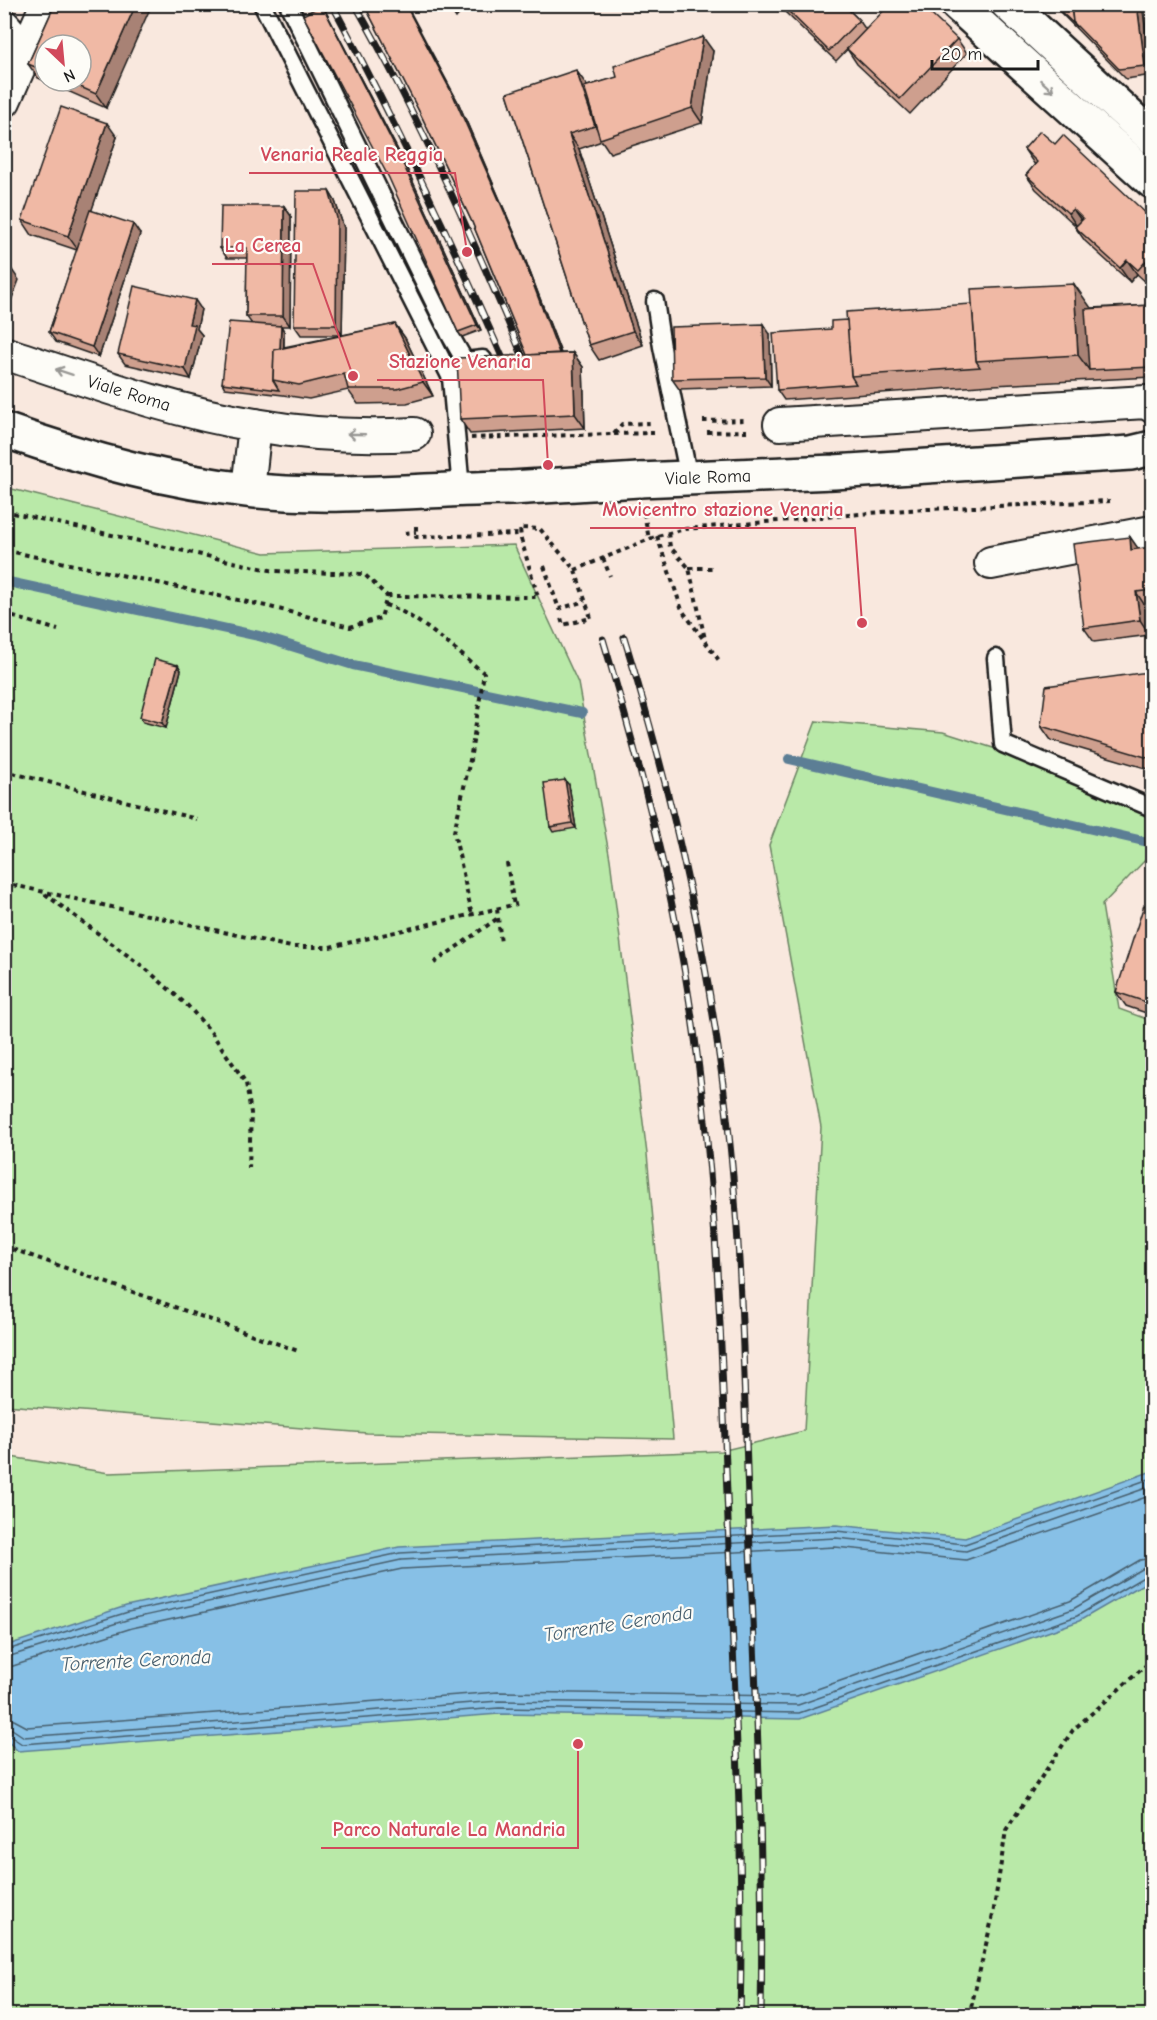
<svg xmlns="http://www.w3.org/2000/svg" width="1157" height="2020" viewBox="0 0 1157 2020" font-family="'Comic Neue',sans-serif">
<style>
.green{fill:#b9e9a8;stroke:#6a8262;stroke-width:1.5}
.water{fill:#87c0e6;stroke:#5c7e95;stroke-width:1.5}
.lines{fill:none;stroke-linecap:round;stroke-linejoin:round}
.shore{stroke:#475e6d;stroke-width:1.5}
.stream{stroke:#5c7e95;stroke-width:10}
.service-casing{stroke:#1c1c1c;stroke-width:21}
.minor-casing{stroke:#1c1c1c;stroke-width:36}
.tertiary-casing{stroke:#1c1c1c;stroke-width:38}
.path{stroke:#1c1c1c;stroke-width:4;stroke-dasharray:4.5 4.5;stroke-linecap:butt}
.service{stroke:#fdfcf7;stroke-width:16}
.minor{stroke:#fdfcf7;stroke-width:32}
.tertiary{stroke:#fdfcf7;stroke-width:33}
.rail-casing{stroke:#1c1c1c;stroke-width:7}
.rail{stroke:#fdfcf7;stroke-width:4.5;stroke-dasharray:14;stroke-linecap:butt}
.tertiary-bridge-casing{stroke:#1c1c1c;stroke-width:38;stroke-linecap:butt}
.path-bridge{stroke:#1c1c1c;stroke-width:4;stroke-dasharray:4.5 4.5;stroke-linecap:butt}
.tertiary-bridge{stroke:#fdfcf7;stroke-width:33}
.wall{fill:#ce9f8e;stroke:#1c1c1c;stroke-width:1.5;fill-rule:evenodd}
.shaded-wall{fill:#a88274;stroke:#1c1c1c;stroke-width:1.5}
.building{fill:#f0b9a5;stroke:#1c1c1c;stroke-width:1.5}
.oneway{stroke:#989794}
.labels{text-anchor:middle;stroke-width:4.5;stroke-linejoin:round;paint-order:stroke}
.street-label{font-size:18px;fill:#1c1c1c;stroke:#fdfcf7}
.water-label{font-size:20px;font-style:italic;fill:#475e6d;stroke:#fdfcf7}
.leader{fill:none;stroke:#d1495b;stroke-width:2}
.callout-dot{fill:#d1495b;stroke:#fdfcf7;stroke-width:2}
.callout-label{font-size:20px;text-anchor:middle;font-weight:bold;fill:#d1495b;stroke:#fdfcf7;stroke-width:4.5;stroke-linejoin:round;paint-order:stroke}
</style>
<rect width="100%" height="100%" fill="#f9e8de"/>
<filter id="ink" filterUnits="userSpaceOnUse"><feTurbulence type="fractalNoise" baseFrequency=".0167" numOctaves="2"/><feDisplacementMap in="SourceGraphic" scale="12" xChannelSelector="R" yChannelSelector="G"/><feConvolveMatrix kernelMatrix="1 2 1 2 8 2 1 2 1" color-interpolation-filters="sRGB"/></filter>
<g filter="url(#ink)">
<g class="green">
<path d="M4,487L265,553L514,545L578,683L610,859L647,1154L673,1439L367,1433L5,1405Z"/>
<path d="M816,721L943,732L1106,784L1152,815V853L1102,905L1119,1009L1152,1021V2015H5L4,1456L109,1473L721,1451L804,1431L821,1127L769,845Z"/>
</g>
<path class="water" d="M1152,1471V1579L1079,1621L800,1719L499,1714L18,1751L5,1739V1646L126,1606L399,1547L836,1525L965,1538Z"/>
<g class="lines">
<g class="shore">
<path d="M4,1651L128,1612L400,1553L836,1531L965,1544L1152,1478"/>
<path d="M4,1658L130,1619L401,1560L836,1538L966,1551L1152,1486"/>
<path d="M4,1667L13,1666L132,1628L402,1569L835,1547L966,1560L1152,1495"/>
<path d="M4,1719L14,1720L27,1727L498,1692L797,1696L1070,1601L1140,1560L1152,1558"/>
<path d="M4,1728L12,1729L24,1737L499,1701L798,1705L1073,1609L1144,1568L1152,1567"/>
<path d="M4,1735L10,1736L22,1744L499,1708L799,1713L1077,1616L1147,1575L1152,1574"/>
</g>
<g class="stream">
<path d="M4,581L259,636L353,665L582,713"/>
<path d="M789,759L1152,843"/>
</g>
<g class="service-casing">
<g id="service">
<path d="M262,4L451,378L461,489"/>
<path d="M288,4L450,335L465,361L483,359"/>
<path d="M655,301L662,347L689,478"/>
<path d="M996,658L1003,744L1152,808"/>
</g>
</g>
<g class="minor-casing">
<g id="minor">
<path d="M4,26L26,51"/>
<path d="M4,101L47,4"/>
<path d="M4,353C87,380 169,411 255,425C306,434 362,437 414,434"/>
<path d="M780,424L1146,402L1152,406"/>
<path d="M248,490L255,425"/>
<path d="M991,563L1152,532"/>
</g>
</g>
<g class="tertiary-casing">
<g id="tertiary">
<path d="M957,4L1152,181"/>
<path d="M1008,4L1152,137"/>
<path d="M4,430C83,458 164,481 247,490C334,500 423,489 511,488"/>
<path d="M639,480L834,472L1131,453L1152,448"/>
</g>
</g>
<g class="path">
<path d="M703,421L747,420"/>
<path d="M707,432L747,431"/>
<path d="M614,434L622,424L651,423"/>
<path d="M614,434L654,433"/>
<path d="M4,511L274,571L364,574L387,596L381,618L350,627L266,606L4,550"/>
<path d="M644,513L649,539"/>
<path d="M416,526V537L521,534"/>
<path d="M405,533L416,532"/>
<path d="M668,533L670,547L689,568L705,639"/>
<path d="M657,536L682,610L721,663"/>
<path d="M603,558L610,576"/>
<path d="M544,566L559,609L585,601"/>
<path d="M689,568H715"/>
<path d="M575,570L657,536L685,529L906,510L1110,501"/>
<path d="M387,596L538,597L521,539L520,528L540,529L575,570L591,618L563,625L561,618"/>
<path d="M385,605C414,612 460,654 484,673L470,760L454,832L472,915"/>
<path d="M4,614L58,630"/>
<path d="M4,771L197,819"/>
<path d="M507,863L514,906"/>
<path d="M4,883L291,947H330L517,904"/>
<path d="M45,894L146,969L188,1006L211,1032L246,1083L251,1113L249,1168"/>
<path d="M497,909L501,943"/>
<path d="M434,963L498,918"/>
<path d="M4,1246L298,1351"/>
<path d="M969,2016L993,1915L1006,1830L1073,1730L1152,1660"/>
</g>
<use href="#service" class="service"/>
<use href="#minor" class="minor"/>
<use href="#tertiary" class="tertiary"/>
<g class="rail-casing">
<g id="rail">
<path d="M332,4C396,123 453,245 507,368"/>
<path d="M355,4C421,121 475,243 527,367"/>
<path d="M624,637C674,799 711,966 729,1135C743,1265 744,1396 749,1526C756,1689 764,1852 761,2016"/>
<path d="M603,639C638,757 670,877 689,998C718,1181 722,1364 729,1548C735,1704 744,1860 740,2016"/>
</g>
</g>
<use href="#rail" class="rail"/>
<g class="tertiary-bridge-casing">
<path id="tertiary-bridge" d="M511,488L639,480"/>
</g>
<path class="path-bridge" d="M471,438L614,434"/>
<use href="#tertiary-bridge" class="tertiary-bridge"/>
</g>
<g class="wall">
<path d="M55,4L106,108L38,78L28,64ZM45,45L81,81H45Z"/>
<path d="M364,4H406L458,102L520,246L561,353H573L583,367L585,428L470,434L460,419L527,355L472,222L421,115Z"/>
<path d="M780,4H843L859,20L866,30L836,61L785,12Z"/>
<path d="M1052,4H1142L1152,75L1126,79Z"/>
<path d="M322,5L325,10L402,158L481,330L462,337L458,332Z"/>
<path d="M957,39L967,53L910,114L857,64L847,49Z"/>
<path d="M713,51L702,123L610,153L602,141L579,149L643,345L599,360L589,345L507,93L586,84L587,86Z"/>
<path d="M117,137L91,211L140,234L99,357L56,342L49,332L77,250L32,235L22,220Z"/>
<path d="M1055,144L1152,219V279L1148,284L1137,274L1130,282L1085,241L1075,227L1076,226L1036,189L1026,175L1035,165L1024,149Z"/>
<path d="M329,191L335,201L344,228L342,335H301L294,325Z"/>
<path d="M284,206L291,216L290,326H278H281L284,331V347L395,324L405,338L433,396L407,403L358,404L348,390L309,399L283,395L225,388L222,383L252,324L246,316L247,258H227L220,248Z"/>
<path d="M1152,305V377L993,385L784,400L777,390L1091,308Z"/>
<path d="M201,309L197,329L202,335L191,379L125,364L118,354Z"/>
<path d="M770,334L771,386L679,389L672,379Z"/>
<path d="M1130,537L1138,549L1152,547V606L1146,607L1150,635L1094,642L1084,628Z"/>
<path d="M178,665L181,670L166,728L143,722L140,717Z"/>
<path d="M1152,678V770L1051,740L1041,726Z"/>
<path d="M569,785L576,828L553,832L550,827Z"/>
<path d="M1152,908V1015L1126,1006L1116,992Z"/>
</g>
<g class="shaded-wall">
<path d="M136,4H152L106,108L96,94Z"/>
<path d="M405,4L458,102L520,246L566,367L563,362Z"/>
<path d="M447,4H468L456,18Z"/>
<path d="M1137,4H1142L1152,75L1145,66Z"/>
<path d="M322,5L325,10L402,158L481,330L477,325Z"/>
<path d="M703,37L713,51L702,123L692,108Z"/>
<path d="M576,70L586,84L604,138L595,126Z"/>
<path d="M107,123L117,137L78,250L68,236Z"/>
<path d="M569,134L579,149L643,345L633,331Z"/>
<path d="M329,191L335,201L344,228L342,335L336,325Z"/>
<path d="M284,206L291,216L290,326L283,316Z"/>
<path d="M1073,209L1083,223L1078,228L1068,213Z"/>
<path d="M133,224L140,234L99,357L92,347Z"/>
<path d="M1127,260L1137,274L1130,282L1120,268Z"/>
<path d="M12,270L19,280L4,319V291Z"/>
<path d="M1074,284L1091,308L1095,369L1089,370L1078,355Z"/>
<path d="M195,300L201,309L197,329L202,335L191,379L185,369L189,324Z"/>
<path d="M395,324L405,338L433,396L423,382Z"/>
<path d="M763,324L770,334L771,386L765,377Z"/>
<path d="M281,326L284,331L283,382L279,381Z"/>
<path d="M573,353L583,367L585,428L575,414Z"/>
<path d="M1130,537L1140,551L1131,550Z"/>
<path d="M1136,592L1146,607L1150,635L1140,620Z"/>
<path d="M178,665L181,670L166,728L162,723Z"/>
<path d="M1148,672L1152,678V704Z"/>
<path d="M565,780L569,785L576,828L572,823Z"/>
</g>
<g class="building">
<path d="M55,4H136L96,94L67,81H81V45H45V71L28,64Z"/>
<path d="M364,4H405L454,97L517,241L559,353L527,355L472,222L421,115Z"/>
<path d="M781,4H843L859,20L829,51Z"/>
<path d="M890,4H920L957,39L900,99L847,49Z"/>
<path d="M1053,4H1071L1073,22L1077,27Z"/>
<path d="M1071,4H1137L1145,66L1119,69L1073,22Z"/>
<path d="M322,5L398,153L477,325L458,332L389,178L303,15Z"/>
<path d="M703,37L692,108L600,139L584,87L617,77L614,66Z"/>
<path d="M576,70L595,126L569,134L633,331L589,345L507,93Z"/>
<path d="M61,107L107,123L68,236L22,220Z"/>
<path d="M1040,131L1055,144L1063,135L1152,219V254L1138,270L1127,260L1120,268L1075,227L1083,219L1073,209L1068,213L1026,175L1037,162L1024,149Z"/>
<path d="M296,191H329L337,218L336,325H294Z"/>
<path d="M221,206H284L283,316H246L247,248H220Z"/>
<path d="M90,210L133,224L92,347L49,332Z"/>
<path d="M4,268L12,270L4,291Z"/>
<path d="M1074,284L1078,355L976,361L971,289Z"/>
<path d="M134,286L195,300L189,324L195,325L185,369L118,354Z"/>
<path d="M972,304L976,361L980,367L851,376L846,312Z"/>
<path d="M1152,305V367L1089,370L1085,309Z"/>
<path d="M847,320L851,376L856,384L777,390L773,333L831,329V321Z"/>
<path d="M229,322L281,326L280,348L274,350L273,380L279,390L222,383Z"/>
<path d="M395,324L423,382L397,389H348L344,374L299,385L273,380L274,350Z"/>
<path d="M763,324L765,377L672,379L671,327Z"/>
<path d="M573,353L575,414L460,419L457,358Z"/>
<path d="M1130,537L1131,550L1152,547V590L1136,592L1140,620L1084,628L1073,544Z"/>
<path d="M155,659L178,665L162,723L140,717Z"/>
<path d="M1148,672L1152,704V759L1041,726L1046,686Z"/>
<path d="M565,780L572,823L550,827L544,783Z"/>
<path d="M1144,905L1152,908V1004L1116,992Z"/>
</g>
<defs><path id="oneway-shaft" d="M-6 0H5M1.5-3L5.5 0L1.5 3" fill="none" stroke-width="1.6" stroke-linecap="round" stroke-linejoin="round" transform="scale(1.5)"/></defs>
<g class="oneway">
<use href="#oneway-shaft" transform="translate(1047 86) rotate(42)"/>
<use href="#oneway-shaft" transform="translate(64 372) rotate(-162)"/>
<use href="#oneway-shaft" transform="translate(356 434) rotate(-178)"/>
</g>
</g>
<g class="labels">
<g class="street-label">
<text transform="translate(129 393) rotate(17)" y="6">Viale Roma</text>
<text transform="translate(708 477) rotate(-2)" y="6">Viale Roma</text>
</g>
<g class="water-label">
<text transform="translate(618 1623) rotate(-9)" y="7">Torrente Ceronda</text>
<text transform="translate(136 1660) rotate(-3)" y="7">Torrente Ceronda</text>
</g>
</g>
<path class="leader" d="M467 252L455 173H249M353 376L313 264H212M548 465L543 380H377M862 623L855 528H590M578 1744L578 1848H321"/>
<g class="callout-dot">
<circle cx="467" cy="252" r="6"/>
<circle cx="353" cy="376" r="6"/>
<circle cx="548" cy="465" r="6"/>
<circle cx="862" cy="623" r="6"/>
<circle cx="578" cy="1744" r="6"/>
</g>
<g class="callout-label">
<text x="352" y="161">Venaria Reale Reggia</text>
<text x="263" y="252">La Cerea</text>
<text x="460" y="368">Stazione Venaria</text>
<text x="723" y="516">Movicentro stazione Venaria</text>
<text x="449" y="1836">Parco Naturale La Mandria</text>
</g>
<rect width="1157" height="2020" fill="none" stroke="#fdfcf7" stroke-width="24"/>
<rect x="12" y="12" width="1133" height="1996" fill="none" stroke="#1c1c1c" stroke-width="2" filter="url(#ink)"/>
<g transform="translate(63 63) rotate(154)"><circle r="28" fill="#fdfcf7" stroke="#a3a29f" stroke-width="1.5"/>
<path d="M0-4.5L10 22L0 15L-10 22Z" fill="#d1495b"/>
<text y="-9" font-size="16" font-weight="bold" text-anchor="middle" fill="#1c1c1c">N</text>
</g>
<path d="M932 60v9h106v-9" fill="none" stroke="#1c1c1c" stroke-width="3"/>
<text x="941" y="60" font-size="18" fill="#1c1c1c" stroke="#fdfcf7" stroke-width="4.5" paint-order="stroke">20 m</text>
</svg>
